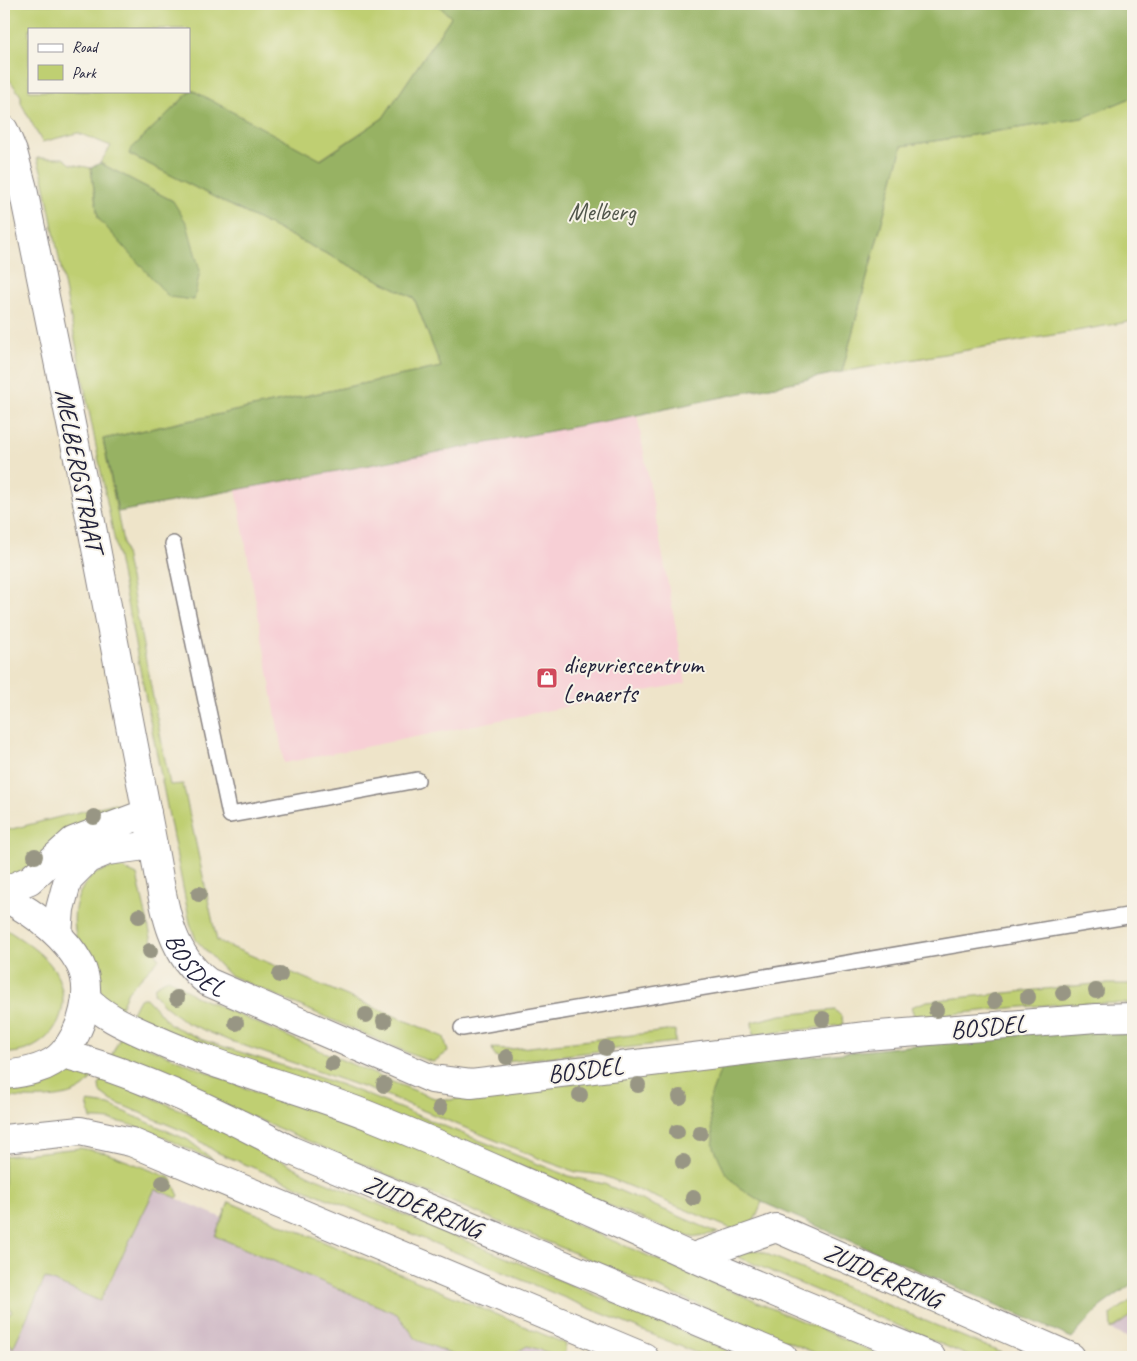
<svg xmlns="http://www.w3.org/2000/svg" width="1137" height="1361" viewBox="0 0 1137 1361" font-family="Caveat,sans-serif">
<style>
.built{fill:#f7cfd5}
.industrial{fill:#d2bdc8}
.green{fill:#bfcf72;stroke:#707856;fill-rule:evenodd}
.forest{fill:#97b264;stroke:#5c6a50}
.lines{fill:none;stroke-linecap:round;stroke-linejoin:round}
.service-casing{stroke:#888382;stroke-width:18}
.minor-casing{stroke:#888382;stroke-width:30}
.tertiary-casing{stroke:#888382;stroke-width:30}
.secondary-casing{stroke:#888382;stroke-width:30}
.service{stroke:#fff;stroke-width:15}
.minor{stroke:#fff;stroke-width:28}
.tertiary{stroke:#fff;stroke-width:28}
.secondary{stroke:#fff;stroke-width:28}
.tree{fill:#989684}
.labels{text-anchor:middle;stroke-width:4;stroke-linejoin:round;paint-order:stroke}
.park-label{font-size:25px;fill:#51564c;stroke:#f7f3e8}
.street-label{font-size:25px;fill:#22223b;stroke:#f7f3e8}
.poi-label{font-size:25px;fill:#22223b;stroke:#f7f3e8;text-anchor:start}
</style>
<rect width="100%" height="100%" fill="#f7f3e8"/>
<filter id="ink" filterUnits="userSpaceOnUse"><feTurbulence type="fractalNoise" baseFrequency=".02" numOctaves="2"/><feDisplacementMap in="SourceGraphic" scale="10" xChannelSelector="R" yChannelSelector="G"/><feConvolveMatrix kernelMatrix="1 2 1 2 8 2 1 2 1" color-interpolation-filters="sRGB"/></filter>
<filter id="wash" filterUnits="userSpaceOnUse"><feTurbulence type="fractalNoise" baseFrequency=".0096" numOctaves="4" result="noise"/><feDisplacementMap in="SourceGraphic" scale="20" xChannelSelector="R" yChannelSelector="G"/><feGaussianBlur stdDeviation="1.12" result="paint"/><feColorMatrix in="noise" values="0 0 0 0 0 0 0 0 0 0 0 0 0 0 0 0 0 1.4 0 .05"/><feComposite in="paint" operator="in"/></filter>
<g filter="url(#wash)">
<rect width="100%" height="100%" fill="#eee4c9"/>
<path class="built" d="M637,415L686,683L284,763L236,489Z"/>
<g class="industrial">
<path d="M155,1189L222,1218L215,1236L397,1314L417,1340L460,1357H4V1335L13,1347L45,1278L101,1301Z"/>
<path d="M1133,1314V1340L1111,1330Z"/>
<path d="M527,1346L559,1357H509Z"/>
</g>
<g class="green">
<path d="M4,4H437L451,17L383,118L320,160L192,90L131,149L129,154L414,298L441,367L103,439L170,785L183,784L217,941L444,1037L448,1052L433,1062L415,1056L229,975L196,940L190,923L43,177L37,158H63L71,164L91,168L98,218L173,201L100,163L111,146L78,133L42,142L21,103V96L4,72ZM29,29H189V91H29Z"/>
<path d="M1133,97V321L842,372L902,146L1082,118Z"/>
<path d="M115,803L118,806L110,815L4,882V831Z"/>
<path d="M112,868H122L137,875L153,946L159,959L128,991L118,1014C92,982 59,929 82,889C89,876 98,871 112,868Z"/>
<path d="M4,928C21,939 42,952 54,969C58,975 60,984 62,990C69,1026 38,1055 4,1053Z"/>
<path d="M169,978L195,996L395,1083L437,1099L450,1100L507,1090L722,1066L737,1186L762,1202L752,1226L732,1229L602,1175L576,1172L548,1162L388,1096L225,1039L185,1022L164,1005L154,993L155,986Z"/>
<path d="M1094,984H1133V1004C1060,1000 987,1011 915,1018L911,1007L927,1001Z"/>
<path d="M142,998H146L171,1025L203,1040L342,1085L568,1176L604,1184L718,1233L691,1237L679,1234L431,1132L128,1021L138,1001Z"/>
<path d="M835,1010L842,1017L843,1025L753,1035L752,1022L781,1015Z"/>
<path d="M675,1030V1042L507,1062L494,1055L492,1048L512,1049Z"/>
<path d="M121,1036L255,1092L310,1106L466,1165L522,1198L590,1231L886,1357H825L408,1184L111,1056Z"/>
<path d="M74,1069L95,1072C82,1105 32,1098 4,1097V1087L31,1086L54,1074Z"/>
<path d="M104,1076L225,1130L309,1175L743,1357H706L216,1152L188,1133L112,1101L100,1092L99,1085Z"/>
<path d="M87,1102L109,1105L188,1140L215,1161C179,1146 131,1117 91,1119Z"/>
<path d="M80,1148L106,1153L171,1178L179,1196L177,1198L155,1189L100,1301L45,1278L13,1348L4,1335V1317L12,1312L4,1299V1156Z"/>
<path d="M229,1202L566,1344L564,1357L527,1346L509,1357H460L417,1340L397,1314L215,1236Z"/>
<path d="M757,1250L1011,1357H971L738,1257L739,1253Z"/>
<path d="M1133,1299V1314L1111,1330L1110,1315Z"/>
</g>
<g class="forest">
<path d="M437,4H1133V97L1082,118L902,146L842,372L637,415L118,512L103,439L441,367L414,298L129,154L131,149L192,90L321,160L383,118L451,17Z"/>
<path d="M100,163L173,201L187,224L200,271L194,300L169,297L98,218L91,168Z"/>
<path d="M1103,1030L1133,1031V1283L1100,1307L1072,1338L762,1202L737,1186L724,1170L714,1147L709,1100L722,1066L1047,1031Z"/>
</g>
</g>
<g filter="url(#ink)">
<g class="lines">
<g class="service-casing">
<g id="service">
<path d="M173,544L230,815L417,780"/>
<path d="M462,1028L1133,915"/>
</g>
</g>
<g class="minor-casing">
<g id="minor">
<path id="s1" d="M153,845C163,894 165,950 208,982L432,1079L471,1084L866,1036L1097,1018L1133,1017"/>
<path d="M4,1139L80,1131L131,1142L644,1357"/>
<path d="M693,1257L776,1228L1071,1357"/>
</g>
</g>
<g class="tertiary-casing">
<g id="tertiary">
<path d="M4,130L13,152L23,189L90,517L153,845L107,851L88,859L68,879L60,909L58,935"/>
<path d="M4,891L30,880L73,841L147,813"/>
</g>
</g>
<g class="secondary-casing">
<g id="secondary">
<path d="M4,897C32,912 64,934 80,964C94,991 82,1031 63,1053C49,1069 24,1073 4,1075"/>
<path d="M86,998C105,1018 129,1027 153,1038C225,1071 302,1088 375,1118C482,1161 587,1210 692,1257C771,1292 852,1324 931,1357"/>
<path d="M63,1054C138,1073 221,1113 290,1150L783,1357"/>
</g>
</g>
<use href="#service" class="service"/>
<use href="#minor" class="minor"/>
<use href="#tertiary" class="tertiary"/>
<use href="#secondary" class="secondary"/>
</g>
<g class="tree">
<circle cx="94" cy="817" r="8"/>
<circle cx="35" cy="856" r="8"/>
<circle cx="199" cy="894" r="8"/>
<circle cx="139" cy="916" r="8"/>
<circle cx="150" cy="951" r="8"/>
<circle cx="280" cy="975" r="8"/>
<circle cx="1096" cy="991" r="8"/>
<circle cx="1063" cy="993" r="8"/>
<circle cx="1028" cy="997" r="8"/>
<circle cx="177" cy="998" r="8"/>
<circle cx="995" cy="1001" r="8"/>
<circle cx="936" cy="1010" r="8"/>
<circle cx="366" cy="1015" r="8"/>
<circle cx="823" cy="1019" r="8"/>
<circle cx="384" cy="1021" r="8"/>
<circle cx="236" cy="1023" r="8"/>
<circle cx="606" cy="1048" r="8"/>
<circle cx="507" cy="1057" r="8"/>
<circle cx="332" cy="1064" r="8"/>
<circle cx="384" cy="1085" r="8"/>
<circle cx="638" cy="1085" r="8"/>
<circle cx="580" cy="1095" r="8"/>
<circle cx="680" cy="1097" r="8"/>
<circle cx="440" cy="1108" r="8"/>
<circle cx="677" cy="1132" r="8"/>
<circle cx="700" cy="1133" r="8"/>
<circle cx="683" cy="1162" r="8"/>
<circle cx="163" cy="1183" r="8"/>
<circle cx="693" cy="1198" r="8"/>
</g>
</g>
<defs>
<g id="shop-square" transform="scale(1.125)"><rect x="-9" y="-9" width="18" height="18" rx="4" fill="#d1495b" stroke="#f7f3e8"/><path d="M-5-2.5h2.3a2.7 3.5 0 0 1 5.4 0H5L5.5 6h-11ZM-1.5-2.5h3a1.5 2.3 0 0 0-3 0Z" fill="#fff"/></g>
</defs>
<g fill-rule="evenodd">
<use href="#shop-square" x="547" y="678"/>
</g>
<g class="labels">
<g class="park-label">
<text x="602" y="220">Melberg</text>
</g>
<g class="street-label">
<text transform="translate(80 470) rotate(79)" y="9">MELBERGSTRAAT</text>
<text dy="9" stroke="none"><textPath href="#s1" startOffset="130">BOSDEL</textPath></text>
<text transform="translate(988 1026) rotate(-5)" y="9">BOSDEL</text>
<text transform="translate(585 1069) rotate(-7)" y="9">BOSDEL</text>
<text transform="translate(423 1206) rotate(23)" y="9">ZUIDERRING</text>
<text transform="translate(883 1275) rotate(24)" y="9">ZUIDERRING</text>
</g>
<g class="poi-label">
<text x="563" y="673">diepvriescentrum<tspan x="563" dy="29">Lenaerts</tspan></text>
</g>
</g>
<rect width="1137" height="1361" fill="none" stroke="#f7f3e8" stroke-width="20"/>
<rect x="28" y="28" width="162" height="65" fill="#f7f3e8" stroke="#a29fa3"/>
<rect x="38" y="44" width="25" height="8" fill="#ffffff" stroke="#a29fa3"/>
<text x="72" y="52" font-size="15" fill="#22223b">Road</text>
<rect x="38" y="65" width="25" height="15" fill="#bfcf72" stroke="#a29fa3"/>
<text x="72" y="78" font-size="15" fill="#22223b">Park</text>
</svg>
